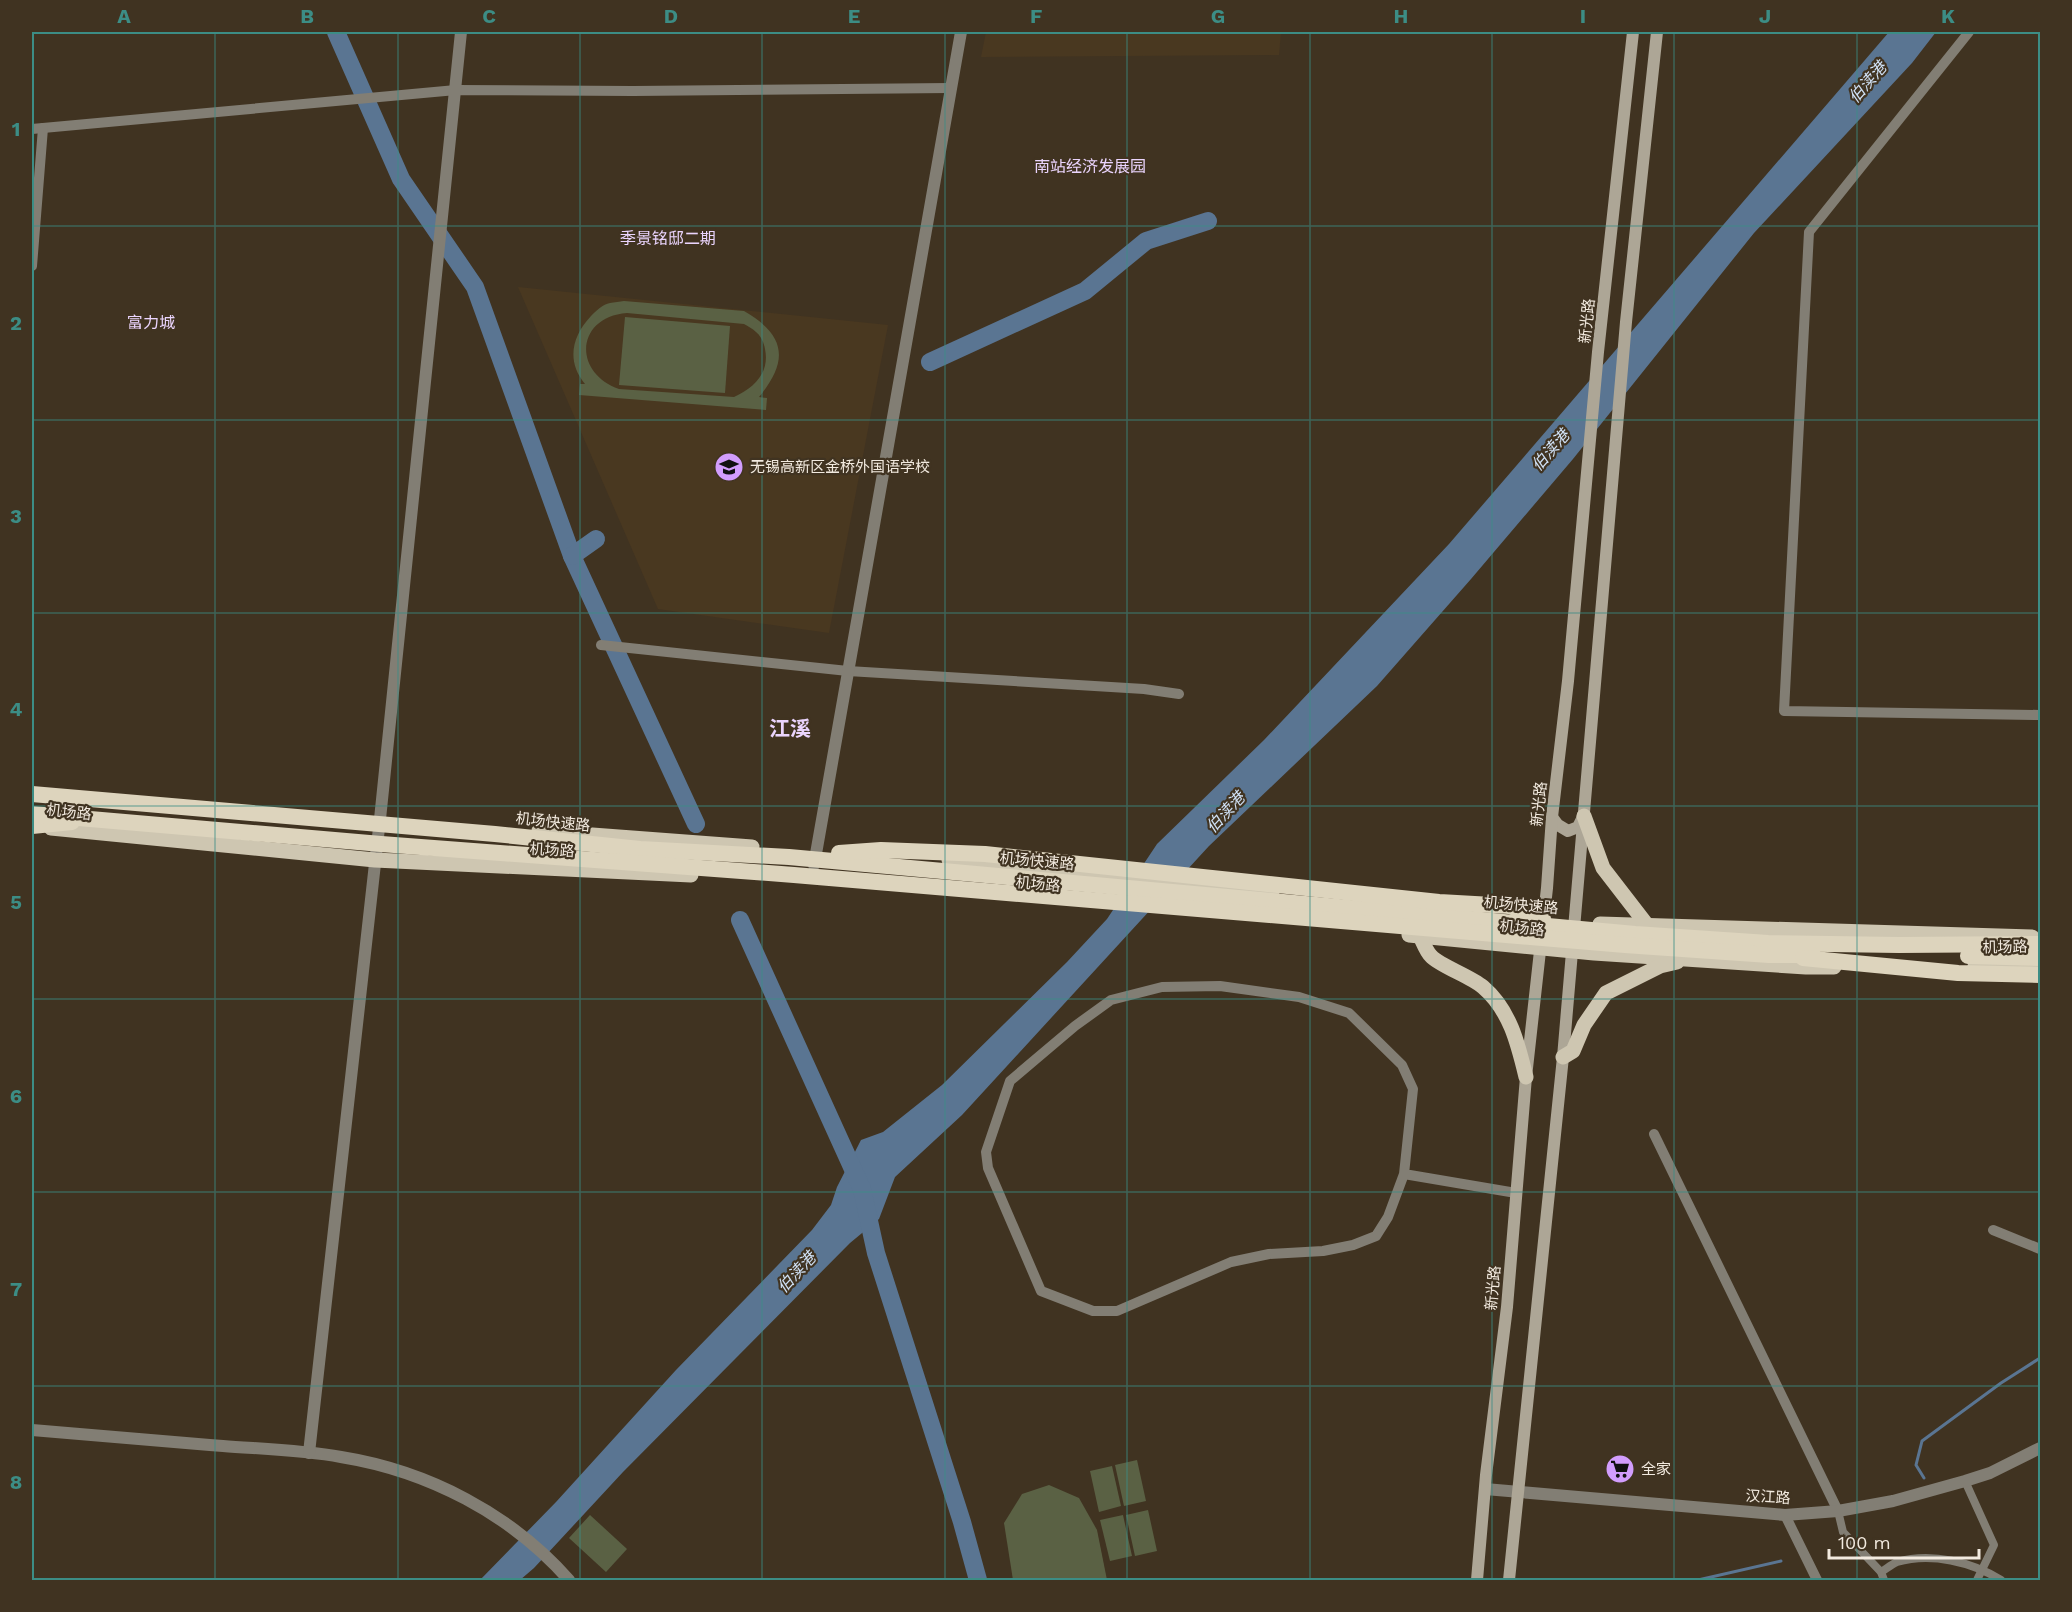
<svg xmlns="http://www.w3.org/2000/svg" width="2072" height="1612" viewBox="0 0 2072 1612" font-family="'Work Sans','Noto Sans SC',sans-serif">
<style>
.built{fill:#493820}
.green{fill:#5a6144;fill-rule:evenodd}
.water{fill:#5a7592}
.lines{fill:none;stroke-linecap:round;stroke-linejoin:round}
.stream{stroke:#5a7592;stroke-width:3}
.river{stroke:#5a7592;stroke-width:18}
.pedestrian{stroke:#827e74;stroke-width:8}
.minor{stroke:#827e74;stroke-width:10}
.tertiary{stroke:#827e74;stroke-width:12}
.secondary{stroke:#ada696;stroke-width:12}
.primary{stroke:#cec6b1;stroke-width:15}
.trunk{stroke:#ddd4bd;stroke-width:16}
.trunk-bridge{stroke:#ddd4bd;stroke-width:16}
.grid{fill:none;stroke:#3c8d85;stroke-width:1.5;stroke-opacity:0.55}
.labels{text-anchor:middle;stroke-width:4.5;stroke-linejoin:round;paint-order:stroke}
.street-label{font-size:15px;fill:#f2eadf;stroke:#403321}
.poi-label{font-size:15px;fill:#f2eadf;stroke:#403321;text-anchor:start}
.water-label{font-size:16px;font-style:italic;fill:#d1e3f8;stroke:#403321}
.neighbourhood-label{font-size:16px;fill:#ead4fd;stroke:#403321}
.district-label{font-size:21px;font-weight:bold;fill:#ead4fd;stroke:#403321}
.neatline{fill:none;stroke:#3c8d85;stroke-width:2}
.grid-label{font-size:20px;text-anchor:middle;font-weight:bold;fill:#3c8d85}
</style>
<rect width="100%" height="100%" fill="#403321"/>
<g class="built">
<path d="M986,32H1281L1279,55L981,57Z"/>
<path d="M518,287L888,325L829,633L658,609Z"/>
</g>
<g class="green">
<path d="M624,301L744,311C786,335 789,361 759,397L767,398L766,410L579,395L580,384H585C566,361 572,336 591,316C596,311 603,304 610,303C614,302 620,302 624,301ZM627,313L744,324C748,326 753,329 756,332C761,336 764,343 765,349C770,373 754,388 734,397L619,389C572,372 576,317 627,313Z"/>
<path d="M625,317L730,326L725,393L619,385Z"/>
<path d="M1137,1460L1146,1501L1124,1506L1115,1465Z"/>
<path d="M1112,1466L1121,1506L1099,1512L1090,1471Z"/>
<path d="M1049,1485L1079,1498L1097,1530L1107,1580H1013L1004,1523L1022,1494Z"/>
<path d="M1148,1510L1157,1551L1135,1556L1126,1515Z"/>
<path d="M590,1515L627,1549L606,1572L569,1538Z"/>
<path d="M1123,1515L1132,1556L1110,1561L1100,1520Z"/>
</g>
<path class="water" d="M1889,32H1936L1912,63L1754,233L1573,459L1471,579L1377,686L1209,846L962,1115L895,1177L879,1219L850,1243L623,1472L534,1568L520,1580H480L556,1502L676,1370L812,1230L831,1205L837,1187L861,1140L883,1132L942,1085L1067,962L1107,919L1157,844L1264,740L1449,544Z"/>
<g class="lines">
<g class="stream">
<path d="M1924,1478L1916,1465L1922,1441L2001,1383L2040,1358"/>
<path d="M1698,1580L1781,1561"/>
</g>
<g class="river">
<path d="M336,32L401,179L475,287L572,556L696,824"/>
<path d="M930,362L1085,291L1146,241L1208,221"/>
<path d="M572,556L596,539"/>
<path d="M740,920L862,1189L876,1253L962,1522L978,1580"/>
</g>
<g class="pedestrian">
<path d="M1965,1481L1994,1545L1977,1580"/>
<path d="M1838,1511L1843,1532L1881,1572L1884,1580"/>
<path d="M1881,1572C1886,1569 1892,1564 1897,1562C1931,1552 1972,1562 2001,1580"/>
</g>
<g class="minor">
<path d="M1969,32L1809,232L1784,711L2040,715"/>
<path d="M32,129L456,90L633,91L950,88"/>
<path d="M32,266L43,128"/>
<path d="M601,645L848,671L1144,689L1179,694"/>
<path d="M1654,1134L1838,1511"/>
<path d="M1404,1174L1388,1217L1376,1236L1353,1245L1323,1251L1269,1254L1231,1262L1117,1311H1093L1041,1291L988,1168L986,1152L1010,1081L1075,1026L1111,1000L1162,987L1220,986L1299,997L1349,1013L1402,1065L1413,1089L1404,1174L1516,1193"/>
<path d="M1993,1230L2040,1249"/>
<path d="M1785,1515L1817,1580"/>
</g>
<g class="tertiary">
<path d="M814,865L961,32"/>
<path d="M32,1430C95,1435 159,1441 223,1446C262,1449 302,1450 341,1457C428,1471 511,1514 569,1580"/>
<path d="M309,1453L380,819L461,32"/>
<path d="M1485,1489L1785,1515L1838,1511L1893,1501L1965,1481L1990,1473L2040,1448"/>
</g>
<g class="secondary">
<path d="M1552,817L1558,825L1568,831L1578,827L1583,817"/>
<path d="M1477,1580L1486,1475L1507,1307L1526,1077L1547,888L1552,817L1568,681L1598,352L1633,32"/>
<path d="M1509,1580L1563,1057L1626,322L1657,32"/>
</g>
<g class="primary">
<path d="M1584,816L1603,868L1647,925"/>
<path d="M51,828L375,860L691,875"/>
<path d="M539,831L752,847"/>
<path d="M949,860L1272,892"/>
<path d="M1600,924L2032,937"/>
<path d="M1409,935L1594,953L1806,967H1834"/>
<path d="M1420,936C1423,942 1426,951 1431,956C1440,966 1470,976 1483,987C1510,1010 1518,1044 1526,1077"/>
<path d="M1975,966L2032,965"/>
<path d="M1563,1057L1573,1051L1584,1025L1606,993L1660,966L1677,962"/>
</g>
<g class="trunk">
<path d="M32,826L72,822"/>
<path d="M1510,906L1543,919"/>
</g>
<g class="trunk-bridge">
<path d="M32,794L495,834L640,849L789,857L1635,934L1768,943L1899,945L2040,944"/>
<path d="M32,814L381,844L794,875L1625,945L1769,955H1813"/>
<path d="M839,853L881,850L985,854L1439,902L1510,906"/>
<path d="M1968,956L2040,958"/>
<path d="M1803,958L1958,973L2040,975"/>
</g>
</g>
<path class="grid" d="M215,32V1580M398,32V1580M580,32V1580M762,32V1580M945,32V1580M1127,32V1580M1310,32V1580M1492,32V1580M1674,32V1580M1857,32V1580M32,226H2040M32,420H2040M32,613H2040M32,806H2040M32,999H2040M32,1192H2040M32,1386H2040"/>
<defs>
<g id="school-disc" transform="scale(1.5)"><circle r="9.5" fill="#d29dfd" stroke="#403321"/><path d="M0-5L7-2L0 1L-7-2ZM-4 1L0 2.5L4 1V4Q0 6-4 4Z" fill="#111"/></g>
<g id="supermarket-disc" transform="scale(1.5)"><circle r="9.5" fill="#d29dfd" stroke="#403321"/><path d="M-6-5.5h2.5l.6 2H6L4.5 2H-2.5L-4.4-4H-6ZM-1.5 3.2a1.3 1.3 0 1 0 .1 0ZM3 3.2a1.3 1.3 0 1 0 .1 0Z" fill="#111"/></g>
</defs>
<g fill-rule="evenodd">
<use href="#school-disc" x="729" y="467"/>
<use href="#supermarket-disc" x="1620" y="1469"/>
</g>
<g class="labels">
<g class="street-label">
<text transform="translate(1587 321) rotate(-84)" y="5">新光路</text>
<text transform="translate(1539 804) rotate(-84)" y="5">新光路</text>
<text transform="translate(69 812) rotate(6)" y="5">机场路</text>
<text transform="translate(553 822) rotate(6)" y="5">机场快速路</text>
<text transform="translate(552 850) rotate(3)" y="5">机场路</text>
<text transform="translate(1037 861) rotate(5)" y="5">机场快速路</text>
<text transform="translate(1038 884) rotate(5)" y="5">机场路</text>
<text transform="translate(1521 905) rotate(5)" y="5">机场快速路</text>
<text transform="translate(1522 928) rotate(6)" y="5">机场路</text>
<text transform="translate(2005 947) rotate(-1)" y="5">机场路</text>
<text transform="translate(1493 1288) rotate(-85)" y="5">新光路</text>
<text transform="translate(1768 1497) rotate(3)" y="5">汉江路</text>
</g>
<g class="poi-label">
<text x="750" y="472">无锡高新区金桥外国语学校</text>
<text x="1641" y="1474">全家</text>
</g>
<g class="water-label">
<text transform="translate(1867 82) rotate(-49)" y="6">伯渎港</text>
<text transform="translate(1550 450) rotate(-49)" y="6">伯渎港</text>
<text transform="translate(1225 812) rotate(-47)" y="6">伯渎港</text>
<text transform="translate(796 1272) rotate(-47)" y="6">伯渎港</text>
</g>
<g class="neighbourhood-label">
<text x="1090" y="172">南站经济发展园</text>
<text x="668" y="244">季景铭邸二期</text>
<text x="151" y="328">富力城</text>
</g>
<g class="district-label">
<text x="790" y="736">江溪</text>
</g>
</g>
<rect width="2072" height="1612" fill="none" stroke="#403321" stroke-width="66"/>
<path d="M1829 1549v9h150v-9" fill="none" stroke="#f2eadf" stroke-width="3"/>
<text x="1838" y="1549" font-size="18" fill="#f2eadf" stroke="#403321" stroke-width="4.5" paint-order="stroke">100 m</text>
<rect x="33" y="33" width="2006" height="1546" class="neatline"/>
<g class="grid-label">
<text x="124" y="23">A</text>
<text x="307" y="23">B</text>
<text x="489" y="23">C</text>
<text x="671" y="23">D</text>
<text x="854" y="23">E</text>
<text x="1036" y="23">F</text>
<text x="1218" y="23">G</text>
<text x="1401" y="23">H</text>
<text x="1583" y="23">I</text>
<text x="1765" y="23">J</text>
<text x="1948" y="23">K</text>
<text x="16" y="136">1</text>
<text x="16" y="330">2</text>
<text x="16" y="523">3</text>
<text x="16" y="716">4</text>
<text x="16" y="909">5</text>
<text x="16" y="1103">6</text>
<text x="16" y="1296">7</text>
<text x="16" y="1489">8</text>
</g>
</svg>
